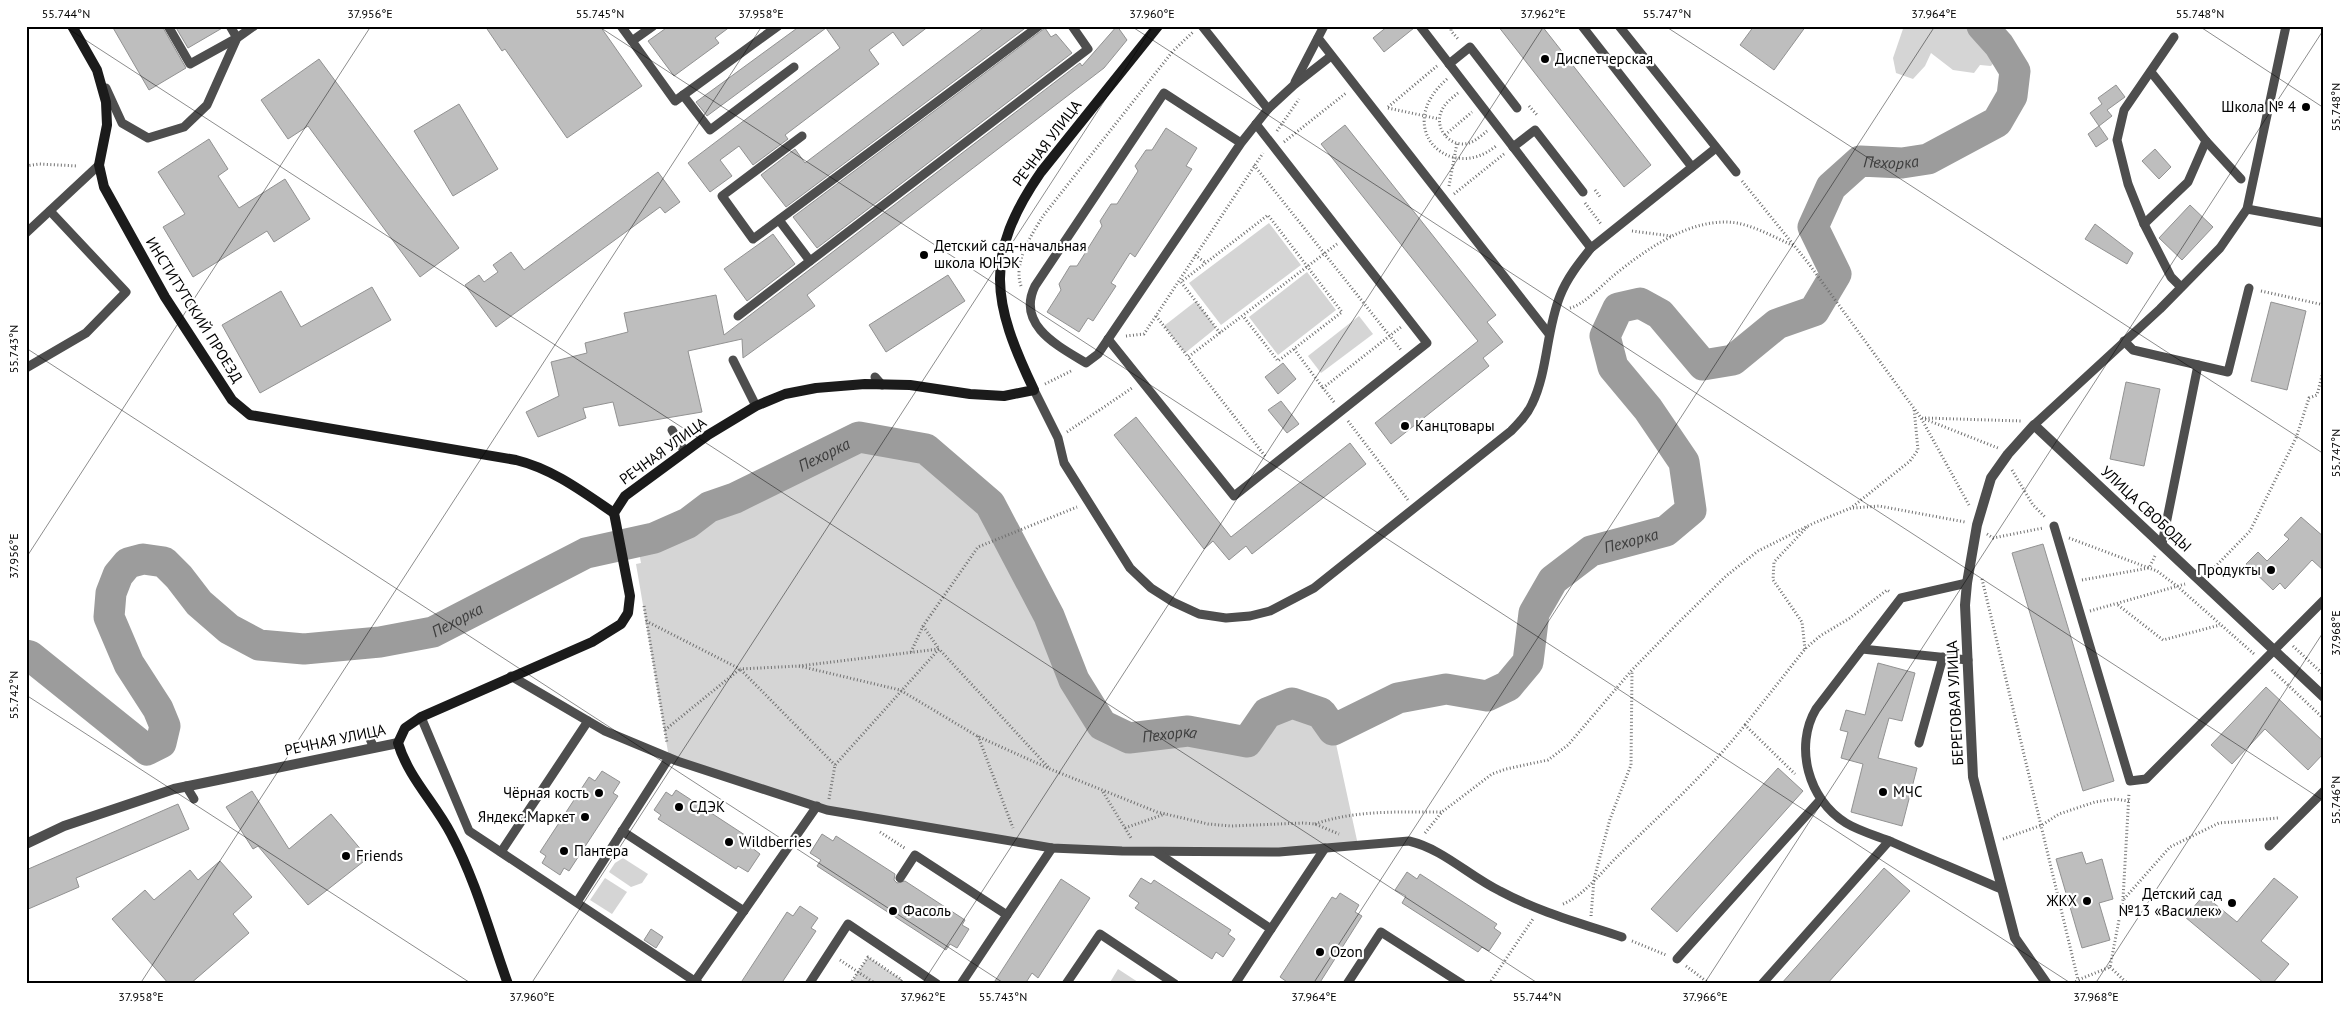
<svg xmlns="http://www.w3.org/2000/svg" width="2350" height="1010" viewBox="0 0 2350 1010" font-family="'PT Sans',sans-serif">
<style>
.green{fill:#d5d5d5}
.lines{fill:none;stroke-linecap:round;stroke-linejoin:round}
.river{stroke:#9c9c9c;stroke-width:31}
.building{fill:#bebebe;stroke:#929292}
.path{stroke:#707070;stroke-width:3;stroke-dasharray:1 2.5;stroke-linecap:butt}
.lane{stroke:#4e4e4e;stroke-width:9}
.street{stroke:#4e4e4e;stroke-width:10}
.secondary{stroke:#1b1b1b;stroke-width:10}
.ticks{fill:none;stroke:#000;stroke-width:1;stroke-opacity:0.45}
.poi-dot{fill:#000;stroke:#fff;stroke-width:2}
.labels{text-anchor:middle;stroke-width:4.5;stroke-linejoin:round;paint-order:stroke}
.poi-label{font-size:15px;fill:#000;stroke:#fff;text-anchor:start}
.street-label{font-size:15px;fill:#000;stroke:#fff}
.water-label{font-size:16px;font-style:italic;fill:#3d3d3d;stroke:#fff}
.neatline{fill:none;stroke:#000;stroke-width:2}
.ticks-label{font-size:12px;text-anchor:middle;fill:#000}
</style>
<rect width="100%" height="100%" fill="#fff"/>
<g class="green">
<path d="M1904,26H1968L1996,60L1991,66L1980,65L1974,73L1953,70L1931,53L1925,66L1913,79L1896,73L1893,58Z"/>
<path d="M1269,223L1301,265L1221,325L1189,283Z"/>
<path d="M1307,272L1336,310L1278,355L1249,317Z"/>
<path d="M1196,301L1216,328L1185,353L1164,326Z"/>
<path d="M1359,316L1373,334L1321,373L1308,356Z"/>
<path d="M859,437L926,449L990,504L1049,616L1074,680L1102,725L1129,738L1188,731L1247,741L1267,713L1292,703L1321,713L1333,730L1358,845L1279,852L1052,848L827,810L669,758L636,564L641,563L637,542L654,538L688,523L709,507L735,498Z"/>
<path d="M623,858L648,874L642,883L631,887L609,872L615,863Z"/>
<path d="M605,878L627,892L612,914L590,900Z"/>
<path d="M868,957L902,980L899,984H850Z"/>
<path d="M1118,969L1141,984H1109Z"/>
</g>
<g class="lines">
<path class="river" id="s1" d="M26,655L30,656L147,750L161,743L165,726L158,709L129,664L109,617L111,593L118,575L128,563L143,559L164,562L179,577L199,603L229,629L259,645L304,649L380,642L433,632L586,553L654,538L688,523L709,507L735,498L859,437L926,449L990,504L1049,616L1074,680L1102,725L1129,738L1188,731L1247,742L1267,713L1292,703L1321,713L1333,730L1398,698L1446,689L1487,696L1508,686L1528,662L1534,613L1553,580L1591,551L1666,531L1691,510L1684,462L1648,409L1613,367L1605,336L1618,308L1640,303L1660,314L1703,365L1733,360L1777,324L1814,311L1836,274L1813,227L1831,187L1860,161L1902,163L1928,159L1997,122L2012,96L2015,71L1999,45L1982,26"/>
</g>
<g class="building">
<path d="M112,26H162L186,68L149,90Z"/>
<path d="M175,26H224V27L188,48Z"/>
<path d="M485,26H600L642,86L567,138L505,49L502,51Z"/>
<path d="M669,26H731L715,38L719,43L674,76L648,41Z"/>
<path d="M800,26H929L903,46L893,32L869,50L879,64L785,135L788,139L753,165L739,146L720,160L732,176L710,192L688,163L840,48L826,28L707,116L696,102Z"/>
<path d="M986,26H1028L786,207L761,175L795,149L805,163Z"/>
<path d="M1117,26L1127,40L1104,68L807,295L815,306L743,358L742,339L688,351L702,412L619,426L613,402L583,408L586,418L538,437L526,412L559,396L551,362L587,353L585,343L628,332L624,313L716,295L724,335L1080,63L1082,66Z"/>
<path d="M1388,26L1414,28L1384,52L1373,38Z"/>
<path d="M1498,26H1542L1651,165L1624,187Z"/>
<path d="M1754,26H1806L1774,70L1740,45Z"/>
<path d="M1045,28L1051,37L1056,34L1072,53L817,248L793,217Z"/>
<path d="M319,59L459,248L420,277L308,126L288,139L261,100Z"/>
<path d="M2116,85L2125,97L2107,110L2112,116L2099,126L2090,113L2102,104L2098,98Z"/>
<path d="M459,104L498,169L453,196L414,131Z"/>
<path d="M1345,125L1496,315L1487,322L1503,342L1483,358L1489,366L1391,444L1375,423L1478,341L1321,144Z"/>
<path d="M2099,126L2108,139L2096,147L2088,134Z"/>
<path d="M1166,128L1197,148L1186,166L1192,169L1135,257L1130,253L1111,283L1116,286L1093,321L1088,318L1079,332L1047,312L1061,290L1059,284L1070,266H1077L1102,226L1100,221L1111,204H1117L1138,171L1135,166L1146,150H1152Z"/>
<path d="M209,139L228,169L218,176L239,208L285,179L310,219L274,242L267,231L193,277L163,227L185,214L158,172Z"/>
<path d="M2155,149L2171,167L2159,179L2142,161Z"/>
<path d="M658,172L680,202L665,213L660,207L496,327L465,285L479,275L484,282L498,272L493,265L511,252L524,270Z"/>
<path d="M2190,205L2213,227L2182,260L2159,238Z"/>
<path d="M2095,224L2133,253L2127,264L2085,239Z"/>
<path d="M773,234L795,264L747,301L724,269Z"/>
<path d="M948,275L965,301L886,352L869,325Z"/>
<path d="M372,287L391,320L260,393L222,325L281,291L301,327Z"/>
<path d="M2271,302L2306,311L2287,390L2251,381Z"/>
<path d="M1283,363L1296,379L1278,394L1265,377Z"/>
<path d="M2126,382L2160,389L2144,466L2110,459Z"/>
<path d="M1281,401L1299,424L1287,433L1268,410Z"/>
<path d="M1136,417L1231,537L1350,443L1366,464L1252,554L1246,546L1229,560L1213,541L1204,549L1114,435Z"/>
<path d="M2301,517L2324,537V571L2312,560L2285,589L2280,583L2273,590L2246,564L2258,552L2267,561L2289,539L2284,535Z"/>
<path d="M2043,544L2114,781L2083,791L2012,553Z"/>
<path d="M1878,663L1915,673L1902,721L1889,718L1878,758L1917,768L1902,826L1851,812L1863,764L1841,758L1848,732L1840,730L1846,710L1865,715Z"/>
<path d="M2266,687L2324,742V753L2308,770L2265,729L2232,764L2211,745Z"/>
<path d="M1778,768L1803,791L1677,932L1651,909Z"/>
<path d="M602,771L620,782L613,793L618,796L569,871L564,868L560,875L542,863L546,856L540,852L589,777L595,781Z"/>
<path d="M676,790L754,841L751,847L760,854L748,872L738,866L736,869L658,819L661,815L654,810L666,792L672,796Z"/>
<path d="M252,791L289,849L331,814L368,858L308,905L258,846L253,849L226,807Z"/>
<path d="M178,804L189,829L76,878L79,887L26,910V870Z"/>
<path d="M822,834L833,841L836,836L895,874L894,880L897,883L905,881L965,920L962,925L969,929L957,948L950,944L946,950L817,866L821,860L810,853Z"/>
<path d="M2082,852L2086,864L2102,859L2113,899L2099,903L2110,940L2082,948L2056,859Z"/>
<path d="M220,861L252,897L233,914L249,933L190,984H169L112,919L145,890L154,900L190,870L198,880Z"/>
<path d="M1884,868L1910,891L1827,984H1781Z"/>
<path d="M1407,872L1417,879L1420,874L1497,924L1494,928L1501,933L1489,951L1482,947L1478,952L1402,903L1406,896L1395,890Z"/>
<path d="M1141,878L1151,884L1154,880L1231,930L1228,934L1235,939L1223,957L1216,952L1212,959L1135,908L1139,903L1129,896Z"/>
<path d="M2274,878L2298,897L2261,941L2289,964L2272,984H2265L2185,917L2204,895L2237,922Z"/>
<path d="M1061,879L1090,898L1038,978L1032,973L1025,984H993Z"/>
<path d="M1340,893L1359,905L1355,912L1362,916L1319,984H1290L1280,977L1332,897L1336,899Z"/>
<path d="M800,906L818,918L811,928L816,931L781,984H740L787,912L793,916Z"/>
<path d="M651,929L663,937L656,948L644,940Z"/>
</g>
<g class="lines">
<g class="path">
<path d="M1451,26V31L1459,40"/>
<path d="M1447,79C1391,128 1450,184 1496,146"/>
<path d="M1458,93C1452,98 1445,103 1442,110C1434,125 1446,144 1463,144C1472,144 1480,137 1487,131"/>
<path d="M1529,106L1537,115"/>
<path d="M1388,107L1437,66"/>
<path d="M1388,108L1439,119"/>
<path d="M1277,131L1299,99"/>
<path d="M1445,135L1472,112"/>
<path d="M1284,142L1346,93"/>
<path d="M1254,165L1401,350"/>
<path d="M26,166L39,164L78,166"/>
<path d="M1742,181L1809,264L1921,418L1969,505"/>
<path d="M1449,186L1457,143"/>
<path d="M1595,190L1601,198"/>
<path d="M1454,194L1504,154"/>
<path d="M1585,203L1601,224"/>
<path d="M1632,231L1671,236"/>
<path d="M1195,255L1206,263"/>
<path d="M1021,286C1013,262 1031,236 1043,216L1173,51L1193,32"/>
<path d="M2261,291L2324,305"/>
<path d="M1570,308C1585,304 1601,286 1613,276C1645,250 1692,216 1737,223C1757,227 1776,238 1794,246"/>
<path d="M1156,316L1188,357"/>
<path d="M1220,333L1181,282L1268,215L1342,312L1278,361L1243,316"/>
<path d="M1126,336L1144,334L1263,153"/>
<path d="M1294,349L1323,388"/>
<path d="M1045,384L1073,370"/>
<path d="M1334,402L1323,388L1401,327"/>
<path d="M1922,418L1998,448"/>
<path d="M1925,418L2021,421"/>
<path d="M1348,421L1408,500"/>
<path d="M1067,432L1132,388"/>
<path d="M1265,456L1188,357L1337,244"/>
<path d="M2012,470L2033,505L2046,518"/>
<path d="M1853,508L1879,506L1965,522"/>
<path d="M1987,534L1993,538L2043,528"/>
<path d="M2069,538L2157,571L2177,586L2254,654"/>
<path d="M2210,572L2250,531L2296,438L2309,398L2317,395L2324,368"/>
<path d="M1982,579L2078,980"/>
<path d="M2082,580L2149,568L2155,556"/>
<path d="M2118,605L2163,640L2220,625"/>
<path d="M644,606L667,743"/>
<path d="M2090,611L2185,584"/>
<path d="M646,621L740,669L799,666L939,649L1049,768"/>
<path d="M2293,646L2324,675"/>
<path d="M1805,649L1802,622L1773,580L1774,562L1807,527"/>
<path d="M911,652L923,626L978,547L1077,507"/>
<path d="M799,666L900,690L977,736L1050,769L1157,812L1208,824L1231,826L1303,823L1315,824L1339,834"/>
<path d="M2272,670L2324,719"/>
<path d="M1745,725L1805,649L1820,636L1850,618L1887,590L1890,592"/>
<path d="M665,730L740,669L835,765"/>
<path d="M978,736L1013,828"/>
<path d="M1103,792L1131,838"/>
<path d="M829,799L835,765L939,649L923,626"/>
<path d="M1315,824C1355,810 1400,812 1442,812"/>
<path d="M1125,828L1165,814"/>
<path d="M880,832L906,849"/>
<path d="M1425,833L1442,812L1492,774L1506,769L1548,760L1568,745L1632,670L1678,623L1726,576L1758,551L1814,523L1851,508L1910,461L1918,450L1914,408"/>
<path d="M2003,839L2042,825L2059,814L2095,802L2114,799L2129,801"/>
<path d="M2124,899L2170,847L2219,823L2278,818"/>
<path d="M1563,904C1585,895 1603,870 1620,854C1663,812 1708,772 1745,725L1795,774"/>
<path d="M1591,916L1594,879L1610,819L1631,765L1632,671"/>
<path d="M1632,941L1666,955"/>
<path d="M840,960L876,984"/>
<path d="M1686,966L1710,984"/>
<path d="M2110,967L2128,984"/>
<path d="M850,984L868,957L902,980L899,984"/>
<path d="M1489,984L1533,919"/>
<path d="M2073,984L2078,980L2110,967L2123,899L2129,793"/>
</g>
<g class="lane">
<path d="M168,26L190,64L237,38L230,26"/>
<path d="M621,26L632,41L653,26"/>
<path d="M1202,26L1268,109"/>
<path d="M1420,26L1591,248"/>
<path d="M1582,26L1692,167"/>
<path d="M1619,26L1736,172"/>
<path d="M2174,37L2124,110L2117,140L2128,184L2144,224L2171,277L2181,287"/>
<path d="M1318,38L1549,334"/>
<path d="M632,41L675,101L778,26"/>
<path d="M1449,64L1470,47L1517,108"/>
<path d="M1295,82L1324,26"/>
<path d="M106,88L122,123L148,138L184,127L207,105L237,38L254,26"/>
<path d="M683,95L710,130L794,67"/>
<path d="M802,136L722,196L753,239L1039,26"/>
<path d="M2206,141L2241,179"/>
<path d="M1241,143L1164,93L1035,286C1016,325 1058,346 1086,363L1098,354L1241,143L1268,109L1294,85L1331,56"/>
<path d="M1513,147L1535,130L1583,192"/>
<path d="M2247,209L2324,223"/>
<path d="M779,220L810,261"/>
<path d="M2144,224L2188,182L2206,141L2151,72"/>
<path d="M26,233L99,165"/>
<path d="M738,316L1088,49L1072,26"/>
<path d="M1108,339L1234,496L1427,343L1256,124"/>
<path d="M2124,341L2133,350L2198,365"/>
<path d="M733,360L756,406"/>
<path d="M26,368L86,333L126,292L50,211"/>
<path d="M875,377L882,385"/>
<path d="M1034,390L1058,438L1064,463L1130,568L1151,588L1173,602L1199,614L1226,618L1250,616L1270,611L1314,588L1511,431C1519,423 1527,415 1532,404C1548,371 1546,331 1560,296C1567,278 1579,263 1591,248L1716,148"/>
<path d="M2034,425L2160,309L2220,248L2247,209L2286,26"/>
<path d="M672,430L685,452"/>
<path d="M2054,526L2130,781L2146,779L2324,600"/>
<path d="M2162,544L2198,365L2228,372L2249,288"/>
<path d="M1967,583L1901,598L1816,709C1794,746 1808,800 1846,823C1859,831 1877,836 1892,842C1928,858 1965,873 2001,889"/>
<path d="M1862,649L1968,660"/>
<path d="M511,676L605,731L677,761L827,810L1052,848L1122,851L1279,852L1409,841C1443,849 1469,876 1500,891C1539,912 1580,923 1622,937"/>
<path d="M421,717L469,831L699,984"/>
<path d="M367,732L374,748"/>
<path d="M1919,743L1943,657"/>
<path d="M186,786L194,799"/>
<path d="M622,831L744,911"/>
<path d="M2269,846L2324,791"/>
<path d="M501,852L588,721"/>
<path d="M1156,852L1271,929L1235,984"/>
<path d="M900,878L915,855L1007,915L961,984"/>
<path d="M577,902L669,758"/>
<path d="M1007,915L1052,848"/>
<path d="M1271,929L1325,848"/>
<path d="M1677,959L1821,799"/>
<path d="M695,981L817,806"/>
<path d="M809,984L848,924L937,984"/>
<path d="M1066,984L1100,934L1175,984"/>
<path d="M1347,984L1381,932L1462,984"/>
<path d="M1762,984L1889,841"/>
</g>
<g class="street">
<path d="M26,844L64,826L174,789L398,743"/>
<path d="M2047,984L2015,938L1973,777L1965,605L1967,583L1977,525L1991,478L2008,454L2034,425L2324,697"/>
</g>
<g class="secondary">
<path d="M72,26L97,70L106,102L107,125L99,165L104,187L165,297L232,400L250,415L516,460C553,469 583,492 614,513"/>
<path d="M508,984C490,934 476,881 451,834C435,803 408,777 398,743L405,728L421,717L592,642L621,624L628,613L630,596L614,513L625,496L708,435L756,406L785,394L816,388L865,384L910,385L970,394L1004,396L1034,390C992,302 983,256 1041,172L1158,26"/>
</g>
</g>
<path class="ticks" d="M64,26L1539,984M598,26L2072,984M1131,26L2324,801M1665,26L2324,454M2199,26L2324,108M26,348L1005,984M26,558L371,26M26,695L472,984M140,984L762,26M531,984L1153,26M922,984L1544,26M1313,984L1935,26M1704,984L2324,29M2095,984L2324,631"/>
<g class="poi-dot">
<circle cx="1545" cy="59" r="5"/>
<circle cx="2306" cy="107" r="5"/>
<circle cx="924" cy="255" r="5"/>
<circle cx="1405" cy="426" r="5"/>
<circle cx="2271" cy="570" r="5"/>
<circle cx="1883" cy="792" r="5"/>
<circle cx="599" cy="793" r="5"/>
<circle cx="679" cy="807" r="5"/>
<circle cx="585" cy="817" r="5"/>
<circle cx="729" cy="842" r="5"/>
<circle cx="564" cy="851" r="5"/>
<circle cx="346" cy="856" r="5"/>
<circle cx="2087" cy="901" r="5"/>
<circle cx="2232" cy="903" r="5"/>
<circle cx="893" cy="911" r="5"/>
<circle cx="1320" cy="952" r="5"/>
</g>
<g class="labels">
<g class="poi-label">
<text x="1555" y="64">Диспетчерская</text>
<text x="2296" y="112" text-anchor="end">Школа № 4</text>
<text x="934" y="251">Детский сад-начальная<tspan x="934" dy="17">школа ЮНЭК</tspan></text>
<text x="1415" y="431">Канцтовары</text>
<text x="2261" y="575" text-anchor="end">Продукты</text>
<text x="1893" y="797">МЧС</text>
<text x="589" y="798" text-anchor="end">Чёрная кость</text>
<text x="689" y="812">СДЭК</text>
<text x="575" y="822" text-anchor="end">Яндекс.Маркет</text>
<text x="739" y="847">Wildberries</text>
<text x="574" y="856">Пантера</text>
<text x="356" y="861">Friends</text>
<text x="2222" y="899" text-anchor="end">Детский сад<tspan x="2222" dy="17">№13 «Василек»</tspan></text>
<text x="2077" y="906" text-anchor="end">ЖКХ</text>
<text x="903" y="916">Фасоль</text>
<text x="1330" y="957">Ozon</text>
</g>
<g class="street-label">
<text transform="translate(1047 143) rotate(-53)" y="5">РЕЧНАЯ УЛИЦА</text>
<text transform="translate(194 310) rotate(58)" y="5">ИНСТИТУТСКИЙ ПРОЕЗД</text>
<text transform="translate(663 451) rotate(-36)" y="5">РЕЧНАЯ УЛИЦА</text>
<text transform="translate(2146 509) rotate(43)" y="5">УЛИЦА СВОБОДЫ</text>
<text transform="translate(1955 703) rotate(-93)" y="5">БЕРЕГОВАЯ УЛИЦА</text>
<text transform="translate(335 740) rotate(-12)" y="5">РЕЧНАЯ УЛИЦА</text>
</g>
<g class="water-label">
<text dy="6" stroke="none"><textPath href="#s1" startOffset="2985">Пехорка</textPath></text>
<text dy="6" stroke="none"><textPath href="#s1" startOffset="1141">Пехорка</textPath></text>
<text dy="6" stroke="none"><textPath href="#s1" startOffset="2238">Пехорка</textPath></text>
<text dy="6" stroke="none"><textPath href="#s1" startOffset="736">Пехорка</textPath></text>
<text dy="6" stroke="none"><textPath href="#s1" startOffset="1652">Пехорка</textPath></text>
</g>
</g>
<rect width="2350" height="1010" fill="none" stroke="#ffffff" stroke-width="55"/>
<rect x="28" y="28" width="2294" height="954" class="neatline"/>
<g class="ticks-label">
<text x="66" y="18">55.744°N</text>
<text x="370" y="18">37.956°E</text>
<text x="600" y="18">55.745°N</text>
<text x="761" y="18">37.958°E</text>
<text x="1152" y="18">37.960°E</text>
<text x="1543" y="18">37.962°E</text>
<text x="1667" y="18">55.747°N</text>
<text x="1934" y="18">37.964°E</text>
<text x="2200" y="18">55.748°N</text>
<text transform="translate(2336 107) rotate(-90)" y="4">55.748°N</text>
<text transform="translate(14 349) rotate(-90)" y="4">55.743°N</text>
<text transform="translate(2336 453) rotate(-90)" y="4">55.747°N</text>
<text transform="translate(14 556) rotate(-90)" y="4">37.956°E</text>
<text transform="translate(2336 633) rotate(-90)" y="4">37.968°E</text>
<text transform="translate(14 695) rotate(-90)" y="4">55.742°N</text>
<text transform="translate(2336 800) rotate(-90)" y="4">55.746°N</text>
<text x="141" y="1001">37.958°E</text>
<text x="532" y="1001">37.960°E</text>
<text x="923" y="1001">37.962°E</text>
<text x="1003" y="1001">55.743°N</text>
<text x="1314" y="1001">37.964°E</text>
<text x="1537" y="1001">55.744°N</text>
<text x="1705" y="1001">37.966°E</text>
<text x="2096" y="1001">37.968°E</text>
</g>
</svg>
